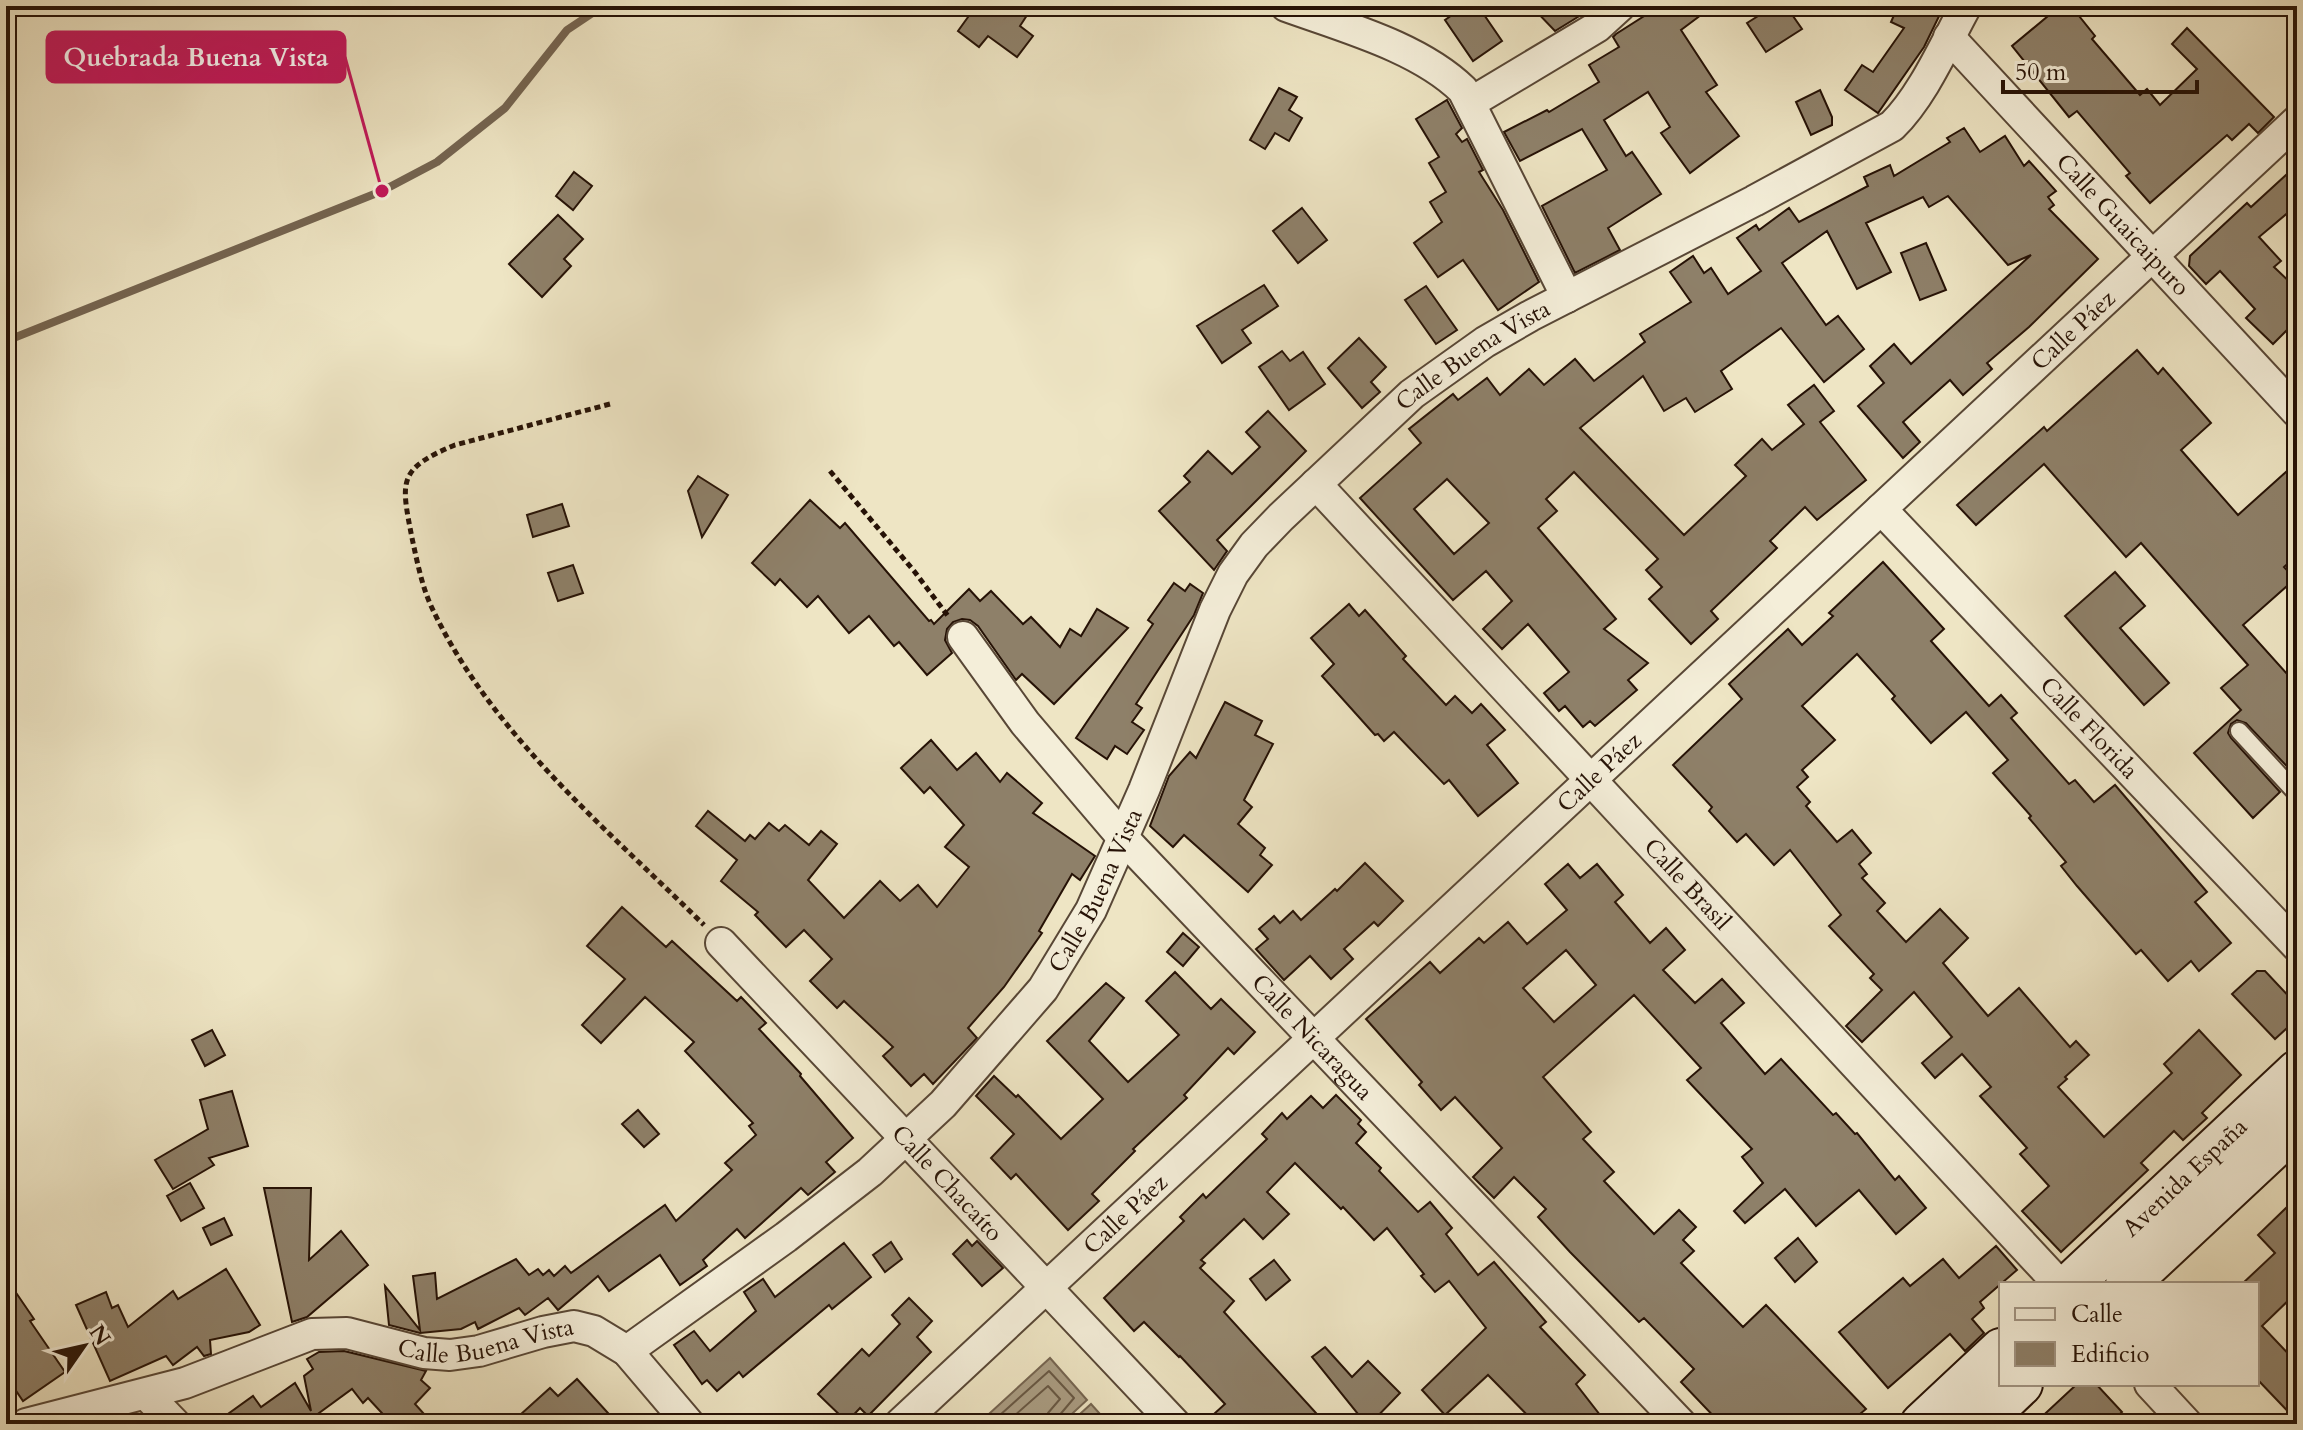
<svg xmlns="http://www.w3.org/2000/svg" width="2303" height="1430" viewBox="0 0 2303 1430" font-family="Cardo,serif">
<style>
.water{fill:#aa9d83;stroke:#756551;stroke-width:2}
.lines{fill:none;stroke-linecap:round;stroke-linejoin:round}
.shore{stroke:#685844;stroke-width:2}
.stream{stroke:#756551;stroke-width:8}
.building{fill:#8e8069;stroke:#261206;stroke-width:2;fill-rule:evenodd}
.service-casing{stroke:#584736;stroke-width:20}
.minor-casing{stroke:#584736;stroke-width:34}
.secondary-casing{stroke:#261206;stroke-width:46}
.path{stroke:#261206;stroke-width:5;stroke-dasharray:6 4;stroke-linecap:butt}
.service{stroke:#f4eed9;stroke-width:16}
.minor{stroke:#f4eed9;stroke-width:30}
.secondary{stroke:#f4eed9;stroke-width:42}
.labels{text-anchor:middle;stroke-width:8;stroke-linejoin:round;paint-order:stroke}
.street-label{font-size:24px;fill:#261206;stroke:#f4eed9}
.leader{fill:none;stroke:#c2185b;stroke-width:3}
.callout-dot{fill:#c2185b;stroke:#f4eed9;stroke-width:3}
.callout{fill:#c2185b;stroke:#c2185b;stroke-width:3}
.callout-label{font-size:26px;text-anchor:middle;font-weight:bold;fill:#fff}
</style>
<rect width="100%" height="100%" fill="#eee5c4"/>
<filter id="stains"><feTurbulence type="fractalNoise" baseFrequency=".0025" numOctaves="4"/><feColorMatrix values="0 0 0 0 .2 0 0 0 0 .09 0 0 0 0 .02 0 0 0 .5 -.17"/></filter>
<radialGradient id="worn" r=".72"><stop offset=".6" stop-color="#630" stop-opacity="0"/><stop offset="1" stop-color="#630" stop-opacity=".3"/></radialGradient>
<g class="water">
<path d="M1050,1358L1087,1400L1061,1424H978Z"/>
<path d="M1091,1404L1109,1424H1069Z"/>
</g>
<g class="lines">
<g class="shore">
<path d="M990,1424L1049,1371L1074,1398L1058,1417L1056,1424"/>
<path d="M1005,1424L1048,1386L1060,1399L1048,1413L1046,1424"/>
</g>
<path class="stream" d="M6,341L382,191L437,162L505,108L567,30L603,6"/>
</g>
<g class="building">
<path d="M976,6H1033L1020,26L1033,36L1017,57L988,36L979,47L958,31Z"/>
<path d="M1465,6H1478L1502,41L1473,61L1445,20Z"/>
<path d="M1531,6H1591L1581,15L1555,31Z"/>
<path d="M1660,6H1713L1681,30L1717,85L1706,92L1739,136L1690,173L1661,133L1670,127L1648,92L1604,120L1626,156L1632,152L1661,194L1608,228L1620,250L1575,273L1542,206L1607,170L1582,129L1520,161L1504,132L1547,110L1549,112L1599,82L1589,65L1619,47L1613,37L1616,34Z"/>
<path d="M1774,6H1786L1802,29L1766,52L1747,23Z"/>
<path d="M1898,6H1944L1924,47L1878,113L1845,90L1862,65L1873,72L1904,28L1891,22Z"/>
<path d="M2060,6H2071L2095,36L2092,39L2140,95L2147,89L2160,105L2197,69L2172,44L2187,28L2274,117L2258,133L2249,124L2232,140L2227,135L2150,203L2126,176L2130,173L2077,111L2069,117L2012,46Z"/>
<path d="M1279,88L1297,97L1289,110L1302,118L1289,141L1275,133L1265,149L1250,140Z"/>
<path d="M1820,90L1832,117V125L1811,135L1796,102Z"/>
<path d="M1447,100L1462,128L1456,134L1462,142L1467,139L1483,170L1479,172L1503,210L1539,282L1498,310L1463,260L1438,277L1414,243L1442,222L1430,202L1446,192L1429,163L1439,157L1416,119Z"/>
<path d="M1964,128L1980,152L2005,136L2024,166L2029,161L2056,191L2048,197L2054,205L2049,209L2098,259L2029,327L1987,363L1992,369L1963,395L1950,380L1903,422L1920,442L1903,458L1858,406L1884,383L1870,366L1894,344L1911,364L2031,255L2008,265L1948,196L1929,207L1923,197L1866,223L1891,272L1857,289L1827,231L1782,263L1826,325L1838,316L1864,349L1824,382L1781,328L1721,371L1732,389L1695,412L1686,398L1664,411L1643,376L1580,428L1684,535L1746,476L1735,465L1762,439L1772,450L1804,424L1788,405L1814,385L1834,411L1820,422L1866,480L1817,520L1805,507L1770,541L1777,548L1711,611L1718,619L1691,644L1649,599L1662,587L1646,570L1658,559L1574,472L1546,499L1557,511L1538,528L1616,619L1604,629L1648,663L1628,680L1637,690L1595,726L1590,721L1583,727L1565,706L1559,711L1544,693L1569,672L1528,624L1502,649L1483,629L1512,601L1486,571L1453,600L1360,498L1421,443L1409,429L1453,394L1458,400L1487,378L1500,395L1529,369L1544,385L1575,359L1594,381L1645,342L1640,334L1691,302L1670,272L1693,256L1704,273L1711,268L1728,294L1761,271L1737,238L1756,225L1759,230L1789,208L1799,222L1868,186L1864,177L1890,165L1894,176L1950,142L1947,138ZM1447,479L1489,523L1454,554L1414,509Z"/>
<path d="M2297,165V205L2259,237L2281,261L2274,267L2297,289V320L2273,344L2246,318L2255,309L2220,271L2206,284L2189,266L2190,256L2247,203L2251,207Z"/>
<path d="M574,172L592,186L573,210L556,196Z"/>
<path d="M1302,208L1327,240L1298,263L1273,231Z"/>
<path d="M558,215L583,239L564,259L571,266L542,297L509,264Z"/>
<path d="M1926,243L1946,290L1920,300L1901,253Z"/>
<path d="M1264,285L1278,306L1242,330L1251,343L1222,363L1197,326Z"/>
<path d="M1426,286L1457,330L1436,344L1405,300Z"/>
<path d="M1359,338L1386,367L1371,382L1380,392L1362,408L1328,368Z"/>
<path d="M2137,350L2158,374L2163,368L2211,423L2181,450L2238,515L2297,462V555L2284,567L2295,579L2243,625L2297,685V777L2246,723L2237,720L2231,724L2228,733L2231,738L2280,792L2253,818L2194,753L2241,710L2221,688L2248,665L2141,543L2126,557L2044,464L1976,525L1957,505L2044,427L2047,431Z"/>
<path d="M1282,351L1290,361L1303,352L1325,384L1289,410L1259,367Z"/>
<path d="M1268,411L1306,451L1217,540L1227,551L1214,570L1159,511L1190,482L1184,476L1208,451L1232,474L1260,447L1246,432Z"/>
<path d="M698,476L728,495L702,537L688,491Z"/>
<path d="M810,500L840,528L845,523L929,621L931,620L934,624L969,589L980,601L991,591L1023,624L1031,617L1060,647L1070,629L1081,636L1097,609L1128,628L1054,704L1022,674L1016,680L978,626L970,620L962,619L953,622L947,629L945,640L952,653L927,675L899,642L894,646L869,616L849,633L818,596L807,607L780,579L775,585L752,563Z"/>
<path d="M562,504L569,526L533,537L527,515Z"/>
<path d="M1883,562L1944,629L1931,641L1989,706L2001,695L2017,713L2011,718L2069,784L2075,780L2094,802L2115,785L2207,892L2195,902L2231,943L2199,971L2191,961L2168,981L2141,950L2136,954L2077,886L2061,866L2066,862L2029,818L2031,816L1993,773L2008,760L1966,712L1931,743L1892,699L1895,696L1857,654L1802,706L1835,740L1802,770L1808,777L1797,787L1810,802L1806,806L1837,842L1852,830L1871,853L1859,864L1867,874L1862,878L1885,903L1877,911L1906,942L1940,909L1968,938L1943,963L1988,1016L2019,988L2070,1047L2076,1041L2089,1055L2065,1077L2067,1079L2058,1087L2104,1137L2172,1073L2164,1064L2199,1030L2241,1075L2202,1113L2207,1118L2183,1140L2174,1131L2141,1163L2148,1170L2061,1252L2022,1211L2049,1186L2020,1154L2027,1148L1980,1096L1991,1087L1962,1054L1935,1078L1922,1063L1952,1037L1914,992L1862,1042L1846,1026L1882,990L1870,978L1874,974L1829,926L1841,915L1790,850L1774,865L1746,834L1737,842L1709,811L1712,807L1673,765L1742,699L1729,684L1788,629L1802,645L1833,616L1829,613Z"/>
<path d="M573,565L583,593L558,601L548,573Z"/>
<path d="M2115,572L2145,606L2120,628L2169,683L2144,705L2065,616Z"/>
<path d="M1174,583L1185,591L1190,584L1203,593L1194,615L1136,704L1142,708L1132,722L1144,730L1127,754L1115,746L1107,759L1076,738L1153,624L1148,620Z"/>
<path d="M1349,604L1359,616L1365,610L1406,656L1403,659L1446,705L1455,696L1472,713L1481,704L1505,730L1487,745L1518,783L1478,816L1449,780L1444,784L1394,732L1384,741L1378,734L1375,735L1322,676L1334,664L1311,638Z"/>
<path d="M1225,702L1262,721L1255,735L1273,744L1244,800L1252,807L1238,824L1265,848L1260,855L1272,865L1248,892L1184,835L1173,847L1150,826L1169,776L1190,752L1196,758Z"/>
<path d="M931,740L957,770L976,753L1000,782L1007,773L1042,803L1033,813L1095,856L1080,880L1072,874L1039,931L1042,933L1004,987L968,1028L977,1038L933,1084L924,1074L911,1086L883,1056L893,1047L844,1001L837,1008L810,981L832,959L804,930L786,947L755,915L758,912L721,881L737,860L696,826L708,811L745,841L750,835L755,839L769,823L779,831L785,825L809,845L821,831L837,844L808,880L844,918L880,881L900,901L918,885L937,907L969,867L945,847L964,825L930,787L924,793L901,768Z"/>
<path d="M1365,863L1403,901L1378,926L1374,922L1344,949L1353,959L1331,979L1310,956L1284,980L1256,949L1268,939L1259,929L1274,916L1280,923L1293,911L1301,920L1335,889L1337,891Z"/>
<path d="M1568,864L1580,878L1597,864L1623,895L1615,902L1650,943L1666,928L1685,950L1663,970L1695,1003L1722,979L1744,1003L1721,1023L1765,1074L1781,1059L1833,1115L1836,1113L1855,1134L1857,1133L1895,1180L1899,1176L1926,1208L1896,1234L1859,1190L1816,1226L1785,1189L1745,1223L1734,1211L1763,1183L1742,1157L1752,1149L1687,1080L1701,1068L1634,995L1543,1077L1591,1132L1583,1139L1614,1172L1604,1181L1654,1234L1679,1210L1696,1227L1683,1240L1694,1251L1681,1263L1743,1327L1766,1305L1866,1409L1848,1424H1721L1681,1382L1694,1369L1644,1318L1639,1322L1570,1252L1538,1217L1546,1209L1514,1177L1494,1198L1473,1177L1502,1148L1455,1097L1441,1110L1419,1085L1422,1082L1366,1019L1430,962L1440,973L1479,938L1484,943L1508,922L1527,944L1567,910L1545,884ZM1566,950L1596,985L1554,1022L1523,988Z"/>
<path d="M622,907L666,947L672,941L737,1001L741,997L766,1023L759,1029L801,1074L800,1076L853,1138L826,1162L835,1172L808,1195L801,1188L745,1238L737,1229L703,1260L707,1266L680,1285L660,1255L609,1291L598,1276L558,1310L548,1298L525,1315L519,1308L478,1329L475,1322L461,1329L420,1333L389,1325L385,1286L420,1330L413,1276L435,1273L437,1299L516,1259L529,1275L538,1269L543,1275L549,1270L554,1276L565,1266L571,1273L665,1205L676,1221L732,1170L725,1163L756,1135L749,1126L753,1123L685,1051L694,1042L645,997L601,1043L582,1025L625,979L587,946Z"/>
<path d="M1183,933L1199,947L1183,966L1167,952Z"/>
<path d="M2257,971H2265L2297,1005V1019L2275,1039L2232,994Z"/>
<path d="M1175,972L1211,1009L1221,999L1255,1032L1234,1054L1228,1048L1184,1095L1187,1098L1133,1149L1135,1151L1092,1194L1099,1201L1068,1230L1016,1174L1011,1179L991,1158L1014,1134L976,1096L994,1076L1016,1097L1018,1095L1061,1139L1103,1099L1047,1041L1106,983L1124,998L1089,1041L1128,1082L1179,1035L1146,1001Z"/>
<path d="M212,1030L225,1055L205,1066L192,1040Z"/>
<path d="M232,1091L248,1146L209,1158L214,1165L173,1189L155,1160L208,1129L200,1100Z"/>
<path d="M1336,1095L1361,1120L1358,1124L1366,1132L1356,1143L1381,1168L1379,1171L1418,1212L1430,1202L1452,1228L1446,1234L1478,1275L1494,1262L1546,1322L1540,1327L1585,1375L1576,1384L1607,1424H1536L1488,1375L1445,1415L1422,1390L1486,1328L1449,1281L1435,1292L1421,1276L1424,1274L1387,1228L1374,1240L1343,1207L1341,1209L1295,1163L1267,1192L1289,1214L1263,1239L1244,1219L1201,1260L1205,1263L1200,1268L1234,1301L1224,1312L1326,1424H1203L1225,1404L1180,1356L1179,1357L1144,1322L1134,1331L1104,1298L1184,1221L1180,1217L1203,1194L1206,1198L1267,1139L1262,1134L1282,1113L1287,1119L1311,1096L1323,1108Z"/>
<path d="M638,1110L659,1134L644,1147L622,1124Z"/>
<path d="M190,1183L204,1208L181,1221L167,1196Z"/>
<path d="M264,1188H311L309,1260L341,1231L368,1265L307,1317L292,1322Z"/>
<path d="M2286,1208L2297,1219V1292L2262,1326L2297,1363V1421L2257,1379V1284H2242L2275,1253L2258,1235Z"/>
<path d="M224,1218L232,1235L211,1245L203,1228Z"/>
<path d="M1798,1238L1817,1262L1795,1282L1775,1258Z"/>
<path d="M967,1240L972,1246L977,1241L1003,1268L982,1286L953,1254Z"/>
<path d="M891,1242L902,1259L885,1272L873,1255Z"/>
<path d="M844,1243L871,1277L832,1309L829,1305L743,1377L739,1372L717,1391L707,1380L702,1384L674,1345L694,1331L710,1351L756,1311L744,1292L763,1279L775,1297Z"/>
<path d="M1996,1246L2017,1270L1980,1302L1984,1308L1972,1319L1984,1333L1965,1351L1950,1334L1888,1388L1839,1332L1903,1278L1910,1286L1943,1259L1959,1278Z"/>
<path d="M1274,1260L1290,1280L1266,1300L1250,1279Z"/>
<path d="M226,1269L260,1325L249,1332L210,1340L211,1354L204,1356L197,1347L173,1365L166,1356L110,1381L76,1305L106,1292L112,1308L118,1305L128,1327L173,1291L178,1299Z"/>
<path d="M6,1278L34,1319L30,1321L65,1372L23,1401L6,1376Z"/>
<path d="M909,1298L932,1321L917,1337L931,1352L868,1416L860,1408L847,1422L818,1394L862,1349L869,1356L900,1324L892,1315Z"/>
<path d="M1325,1347L1352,1377L1368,1361L1400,1393L1370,1424H1366L1312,1357Z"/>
<path d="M344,1351L426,1371L421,1380L430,1388L415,1404L433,1424H392L368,1398L363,1403L352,1389L304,1424H214L253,1396L261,1407L295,1383L311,1411L304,1376L313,1369L307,1359L319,1352Z"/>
<path d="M577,1379L618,1424H510L550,1388L558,1396Z"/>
<path d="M2077,1384H2096L2122,1412L2110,1424H2034Z"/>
</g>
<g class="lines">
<g class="service-casing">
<path id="service" d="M2239,731L2297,794"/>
</g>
<g class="minor-casing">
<g id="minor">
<path d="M1286,6C1344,27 1419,47 1463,90L1567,297"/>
<path id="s1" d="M1949,37L2297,412"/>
<path d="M1470,103L1597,27L1620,6"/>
<path id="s2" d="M1316,484L2059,1284"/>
<path id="s3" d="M1881,509L2297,946"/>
<path id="s4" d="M963,637L1025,723L1123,838L1681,1424"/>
<path id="s5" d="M721,943L1175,1424"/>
<path id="s6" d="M627,1351L786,1237L870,1172L943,1104L1043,989L1091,910L1144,790L1215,610L1233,574L1254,545L1281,517L1412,394L1485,342L1530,316L1754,201L1892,126C1923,96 1945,44 1966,6"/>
<path d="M2150,1384L2187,1424"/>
<path d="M146,1394L175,1424"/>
<path id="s7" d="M26,1424L185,1383L312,1334L347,1333L424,1353L450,1355L479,1351L543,1332L574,1326L594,1331L627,1351L689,1424"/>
<path id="s8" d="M900,1424L2297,121"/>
</g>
</g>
<g class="secondary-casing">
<g id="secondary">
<path id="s9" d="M2071,1284L2297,1072"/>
<path d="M2127,1284L2297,1125"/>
<path d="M1922,1424L2001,1350"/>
<path d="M1979,1424L2021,1384"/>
</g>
</g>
<g class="path">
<path d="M610,404L455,445C397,469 401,481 412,538C417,561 422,587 432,608C492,735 606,828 704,925"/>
<path d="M830,471L914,571L948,616"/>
</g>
<use href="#service" class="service"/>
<use href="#minor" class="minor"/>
<use href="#secondary" class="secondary"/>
</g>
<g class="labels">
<g class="street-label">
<text dy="8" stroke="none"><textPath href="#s1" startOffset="256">Calle Guaicaipuro</textPath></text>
<text dy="8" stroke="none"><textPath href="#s8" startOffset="1604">Calle Páez</textPath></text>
<text dy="8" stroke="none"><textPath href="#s6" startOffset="1338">Calle Buena Vista</textPath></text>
<text dy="8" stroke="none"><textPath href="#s3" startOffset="302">Calle Florida</textPath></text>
<text dy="8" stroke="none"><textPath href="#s8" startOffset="956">Calle Páez</textPath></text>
<text dy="8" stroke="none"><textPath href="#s2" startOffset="546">Calle Brasil</textPath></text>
<text dy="8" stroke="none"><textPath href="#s6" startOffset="666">Calle Buena Vista</textPath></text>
<text dy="8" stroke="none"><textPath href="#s4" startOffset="532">Calle Nicaragua</textPath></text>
<text dy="8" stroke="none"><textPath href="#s9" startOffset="156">Avenida España</textPath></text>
<text dy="8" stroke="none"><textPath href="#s5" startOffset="330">Calle Chacaíto</textPath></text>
<text dy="8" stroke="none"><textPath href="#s8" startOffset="308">Calle Páez</textPath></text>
<text dy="8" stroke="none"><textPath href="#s7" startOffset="478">Calle Buena Vista</textPath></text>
</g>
</g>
<path class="leader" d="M382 191L345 57"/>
<circle class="callout-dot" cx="382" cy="191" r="8"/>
<rect class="callout" x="47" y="32" width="298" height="50" rx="8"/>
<g class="callout-label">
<text x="196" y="66">Quebrada Buena Vista</text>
</g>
<rect width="2303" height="1430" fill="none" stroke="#eee5c4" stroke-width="32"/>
<rect x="8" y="8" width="2287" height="1414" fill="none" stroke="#261206" stroke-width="4"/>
<rect x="16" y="16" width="2271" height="1398" fill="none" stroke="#261206" stroke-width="2"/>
<rect x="1999" y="1282" width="260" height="104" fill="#f4eed9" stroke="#a29685" stroke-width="2"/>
<rect x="2015" y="1308" width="40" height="12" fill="#f4eed9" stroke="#a29685" stroke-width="2"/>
<text x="2071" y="1322" font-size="24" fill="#261206">Calle</text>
<rect x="2015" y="1342" width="40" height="24" fill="#8e8069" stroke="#a29685" stroke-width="2"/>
<text x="2071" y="1362" font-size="24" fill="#261206">Edificio</text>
<g transform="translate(84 1346) rotate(56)" stroke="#f4eed9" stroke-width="6" paint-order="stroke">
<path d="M0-6L14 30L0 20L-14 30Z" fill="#261206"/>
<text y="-12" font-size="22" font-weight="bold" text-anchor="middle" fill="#261206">N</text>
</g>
<path d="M2003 80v12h194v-12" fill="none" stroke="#261206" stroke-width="4"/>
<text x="2015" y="80" font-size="24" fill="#261206" stroke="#f4eed9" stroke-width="6" paint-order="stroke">50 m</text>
<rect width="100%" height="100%" filter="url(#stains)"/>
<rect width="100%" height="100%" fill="url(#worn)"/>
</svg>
